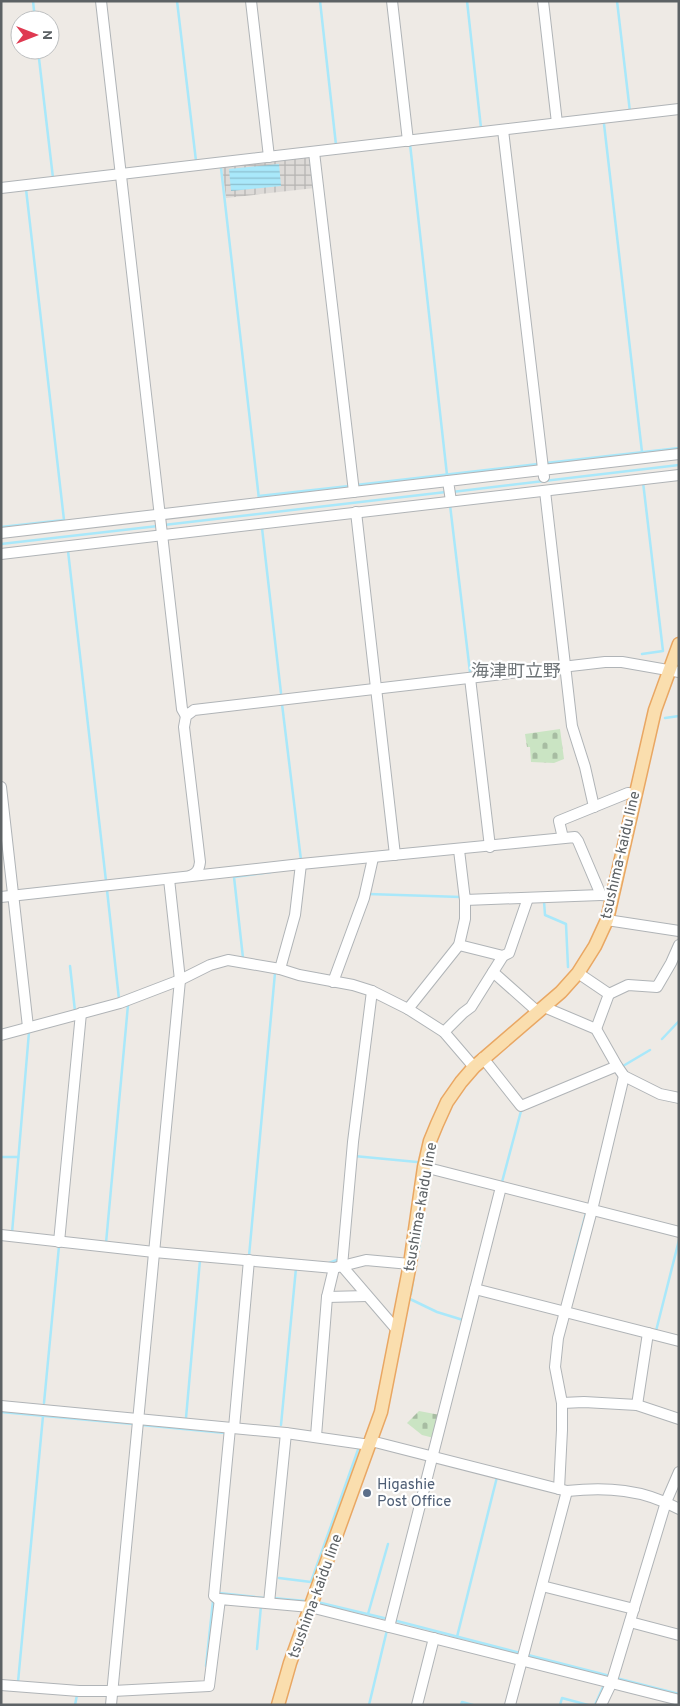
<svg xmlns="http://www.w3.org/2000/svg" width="680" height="1706" viewBox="0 0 680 1706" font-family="Overpass,'Noto Sans JP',sans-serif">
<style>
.industrial{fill:url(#industrial-grid)}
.cemetery{fill:url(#cemetery-stones)}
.water{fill:url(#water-rules)}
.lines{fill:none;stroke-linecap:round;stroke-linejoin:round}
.stream{stroke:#a9e8fa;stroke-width:2.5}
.minor-casing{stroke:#b0b4b7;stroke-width:12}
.major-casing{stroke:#e9a763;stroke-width:15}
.minor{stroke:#fff;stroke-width:10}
.major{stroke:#fadeae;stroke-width:12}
.service-dot{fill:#5c6f8a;stroke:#fff;stroke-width:2}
.labels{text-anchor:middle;stroke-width:4.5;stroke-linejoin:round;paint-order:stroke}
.street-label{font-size:15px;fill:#5d6265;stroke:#fff}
.service-label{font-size:15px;fill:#4e5e75;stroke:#fff;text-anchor:start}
.quarter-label{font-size:18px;fill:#6e7477;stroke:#fff}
</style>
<defs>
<pattern id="industrial-grid" width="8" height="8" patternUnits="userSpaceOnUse" patternTransform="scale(1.25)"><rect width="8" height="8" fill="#dddad7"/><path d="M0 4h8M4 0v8" fill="none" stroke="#b6b4b2"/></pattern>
<pattern id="cemetery-stones" width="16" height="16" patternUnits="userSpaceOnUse" patternTransform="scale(1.25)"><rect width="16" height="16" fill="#cae4c3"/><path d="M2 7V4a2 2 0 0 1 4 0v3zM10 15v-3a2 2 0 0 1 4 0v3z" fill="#a7bca2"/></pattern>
<pattern id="water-rules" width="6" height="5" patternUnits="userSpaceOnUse" patternTransform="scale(1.25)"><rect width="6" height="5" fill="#a9e8fa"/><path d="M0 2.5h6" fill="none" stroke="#8dbfce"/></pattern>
</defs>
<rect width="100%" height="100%" fill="#eeeae5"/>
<path class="industrial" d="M309,156L312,157L315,188L226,198L222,166Z"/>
<g class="cemetery">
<path d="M560,729L564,759L554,763L531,762L530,747H527L525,734Z"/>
<path d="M419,1411L440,1415L434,1438L422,1435L407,1423Z"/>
</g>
<path class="water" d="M279,164L281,186L231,191L229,169Z"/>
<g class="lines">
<g class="stream">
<path d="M33,1L35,20"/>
<path d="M177,1L196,161"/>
<path d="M320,1L336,145"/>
<path d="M467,1L481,128"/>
<path d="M617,1L630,112"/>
<path d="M38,50L53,178"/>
<path d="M604,124L642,452"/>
<path d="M410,144L447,475"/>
<path d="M221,168L259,499"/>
<path d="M546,463L679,448"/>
<path d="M356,485L538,464"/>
<path d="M452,492L679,465"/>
<path d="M259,496L349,486"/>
<path d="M450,505L470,672"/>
<path d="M164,525L446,492"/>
<path d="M1,527L64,520L26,189"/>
<path d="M262,528L281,693"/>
<path d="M1,544L158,526"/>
<path d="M68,551L106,881"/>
<path d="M642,654L663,651L643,482"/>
<path d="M282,704L301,860"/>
<path d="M665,718L679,716"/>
<path d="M107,890L119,999"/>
<path d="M368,894L461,897"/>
<path d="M544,901L545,915L566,924L568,967"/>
<path d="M243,958L234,877L271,872"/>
<path d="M70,966L75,1011"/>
<path d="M662,1039L679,1021"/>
<path d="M623,1066L650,1050"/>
<path d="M354,1156L417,1162"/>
<path d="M1,1157H18"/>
<path d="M502,1182L521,1111L523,1110"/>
<path d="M426,1201L431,1173"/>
<path d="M12,1233L29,1032"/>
<path d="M106,1243L128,1005"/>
<path d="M419,1248L424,1216"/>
<path d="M251,1256H249L275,973L273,972"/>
<path d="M573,1262L586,1213"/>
<path d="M329,1263L337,1260"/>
<path d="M411,1294L414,1274"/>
<path d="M410,1299L437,1312L463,1320"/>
<path d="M656,1331L679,1240"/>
<path d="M44,1403L59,1246"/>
<path d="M1,1412L133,1424"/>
<path d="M186,1418L200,1260"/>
<path d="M142,1425L225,1433"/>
<path d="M281,1425L296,1268"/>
<path d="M279,1578L311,1582L359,1447"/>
<path d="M219,1593L264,1598"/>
<path d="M273,1598L305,1601"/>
<path d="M317,1602L388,1619"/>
<path d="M368,1614L388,1544"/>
<path d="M393,1620L520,1653"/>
<path d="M457,1637L497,1477"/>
<path d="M257,1649L261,1606"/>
<path d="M528,1655L610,1676"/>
<path d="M206,1666L213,1601"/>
<path d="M616,1678L679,1694"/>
<path d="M18,1682L43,1416"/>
<path d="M75,1705L77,1695"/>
<path d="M369,1705L387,1630"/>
<path d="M461,1705L462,1702L473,1705"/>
<path d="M560,1705L562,1698L588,1705"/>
<path d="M595,1705L603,1687"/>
</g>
<g class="minor-casing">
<g id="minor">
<path d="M101,1L182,709L186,716"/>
<path d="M251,1L269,157"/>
<path d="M392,1L408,141"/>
<path d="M543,1L557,123"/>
<path d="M503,130L544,477"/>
<path d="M314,152L354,492"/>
<path d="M1,188L679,109"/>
<path d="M545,491L572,726L585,767L594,807"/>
<path d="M451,501L448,481L679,454"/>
<path d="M356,512L395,855"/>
<path d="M1,533L448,481"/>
<path d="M1,554L679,475"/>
<path d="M470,678L490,847"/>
<path d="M1,787L28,1027"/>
<path d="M563,838L559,821L628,793L635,794"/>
<path d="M459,850L465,900L601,895"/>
<path d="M190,876C197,873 199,870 200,862L184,727L186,716L194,710L605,662H622L679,672"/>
<path d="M1,897L301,864L575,837L578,841L601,895L613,896"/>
<path d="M607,920L679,931"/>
<path d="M459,945L503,956"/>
<path d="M280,969L295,915L301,864"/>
<path d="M493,972L538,1012"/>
<path d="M578,973L609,994L596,1029"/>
<path d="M333,982L364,898L373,858"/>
<path d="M372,991L353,1142L342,1266L397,1330"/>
<path d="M609,994L628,985L657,987L671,963L679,945"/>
<path d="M544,1007L596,1029L617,1066"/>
<path d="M408,1009L459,945L465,919V900"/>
<path d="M444,1032L463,1013L471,1007L503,956L509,953L528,898"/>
<path d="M1,1035L120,1003L180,980L210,965L228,960L280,969L299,975L353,985L372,991L408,1009L444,1032L474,1067"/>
<path d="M483,1058L521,1106L617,1066L624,1076L660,1094L679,1098"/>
<path d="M424,1167L679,1232"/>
<path d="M1,1235L154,1252L334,1268L366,1260L410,1264"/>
<path d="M59,1242L81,1013"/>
<path d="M475,1289L679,1341"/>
<path d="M327,1297L367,1296"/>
<path d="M562,1403L584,1402L637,1405L679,1419"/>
<path d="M637,1405L648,1333"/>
<path d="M1,1406L286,1433L370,1445"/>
<path d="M234,1428L249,1260"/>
<path d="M316,1436L327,1297L334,1268"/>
<path d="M371,1441L567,1491C607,1487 643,1489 679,1509"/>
<path d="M559,1489L562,1430V1403L555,1367L558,1338L592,1210L624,1076"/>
<path d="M542,1586L634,1609"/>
<path d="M220,1601L214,1596L230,1428"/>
<path d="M269,1603L286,1433"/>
<path d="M630,1622L679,1635"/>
<path d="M389,1627L501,1187"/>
<path d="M1,1685L79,1691H113L209,1686L220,1599L310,1607L679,1700"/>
<path d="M111,1705L180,980L169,879"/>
<path d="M417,1705L434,1638"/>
<path d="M510,1705L567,1491"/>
<path d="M601,1705L611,1684L666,1502L679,1472"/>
</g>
</g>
<g class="major-casing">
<path id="major" d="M278,1705L290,1663L381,1412L410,1264L424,1167L430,1141L437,1124L447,1102L461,1082L474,1067L561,992L578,973L595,946L607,920L655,710L679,644"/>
</g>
<use href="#minor" class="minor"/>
<use href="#major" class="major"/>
</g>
<circle class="service-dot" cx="367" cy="1493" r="5"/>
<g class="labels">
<g class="street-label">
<text transform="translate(620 855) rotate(-77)" y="5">tsushima-kaidu line</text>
<text transform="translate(420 1207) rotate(-80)" y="5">tsushima-kaidu line</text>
<text transform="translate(315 1596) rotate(-70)" y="5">tsushima-kaidu line</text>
</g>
<g class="service-label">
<text x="377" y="1489">Higashie<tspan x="377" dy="17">Post Office</tspan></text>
</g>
<g class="quarter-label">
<text x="516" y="677">海津町立野</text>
</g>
</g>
<rect width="680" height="1706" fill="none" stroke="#5d6265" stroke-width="5"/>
<g transform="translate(35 35) rotate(90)"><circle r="24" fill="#ffffff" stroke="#bec0c1"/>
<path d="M0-4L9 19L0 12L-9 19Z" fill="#df3a51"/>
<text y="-8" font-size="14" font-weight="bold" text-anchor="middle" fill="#5d6265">N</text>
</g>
</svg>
